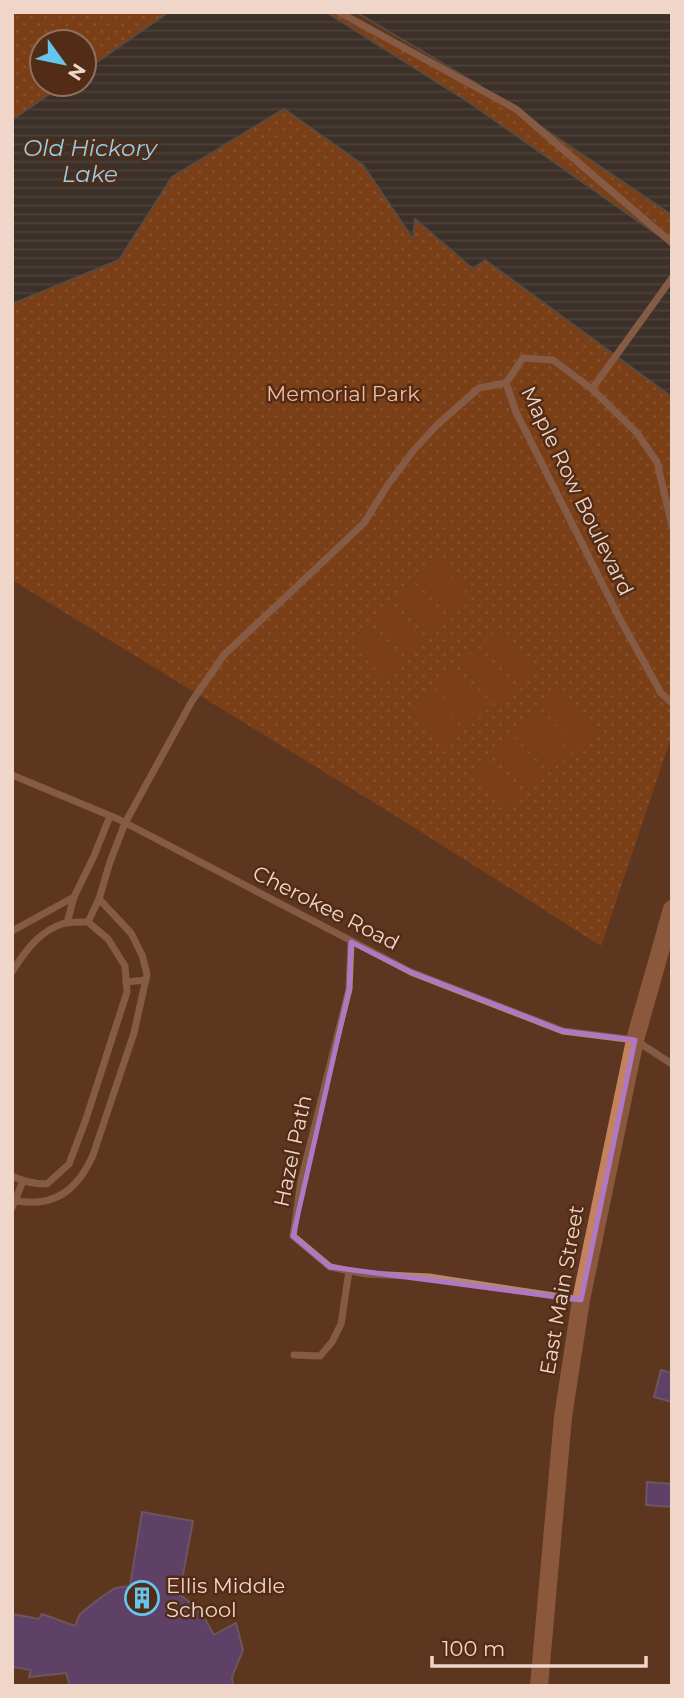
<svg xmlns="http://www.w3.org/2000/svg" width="684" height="1698" viewBox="0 0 684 1698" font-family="Montserrat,sans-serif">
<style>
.park{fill:url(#park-dots);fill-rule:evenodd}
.pitch{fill:#a14b0f}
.water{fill:url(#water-rules);stroke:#575f61;stroke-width:2}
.building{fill:#634cba;stroke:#7e7aa5;stroke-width:2}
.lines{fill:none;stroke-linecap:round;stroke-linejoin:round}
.street{stroke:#b68871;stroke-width:7}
.primary{stroke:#c3815e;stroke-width:18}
.marked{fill:none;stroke:#af78c4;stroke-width:5;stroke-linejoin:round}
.labels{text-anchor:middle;stroke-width:5;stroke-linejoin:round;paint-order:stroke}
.park-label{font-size:21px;fill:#f5bb9d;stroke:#522c16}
.street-label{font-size:21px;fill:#efd6c9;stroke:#522c16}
.poi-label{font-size:21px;fill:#efd6c9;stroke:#522c16;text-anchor:start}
.water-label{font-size:23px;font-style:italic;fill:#8ed0ee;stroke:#522c16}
</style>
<defs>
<pattern id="park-dots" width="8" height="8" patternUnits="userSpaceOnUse" patternTransform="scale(1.75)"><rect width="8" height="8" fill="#a14b0f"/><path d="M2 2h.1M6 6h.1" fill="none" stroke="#b36d3c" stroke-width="1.8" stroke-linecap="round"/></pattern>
<pattern id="water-rules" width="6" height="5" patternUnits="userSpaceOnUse" patternTransform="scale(1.75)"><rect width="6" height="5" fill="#162c35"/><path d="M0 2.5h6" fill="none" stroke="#384a51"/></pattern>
</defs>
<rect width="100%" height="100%" fill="#5d3621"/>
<path class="park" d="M12,12H344L672,189V735L601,946L391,813L12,580ZM42,42H84V84H42Z"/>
<g class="pitch">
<path d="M437,561L472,599L455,615L420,577Z"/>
<path d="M414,583L448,620L431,637L397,599Z"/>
<path d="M391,605L425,642L408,658L373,620Z"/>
<path d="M367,626L402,664L385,680L350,642Z"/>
<path d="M499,628L534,666L517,682L482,644Z"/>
<path d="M476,650L511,688L494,704L459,666Z"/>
<path d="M453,672L488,709L471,725L436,688Z"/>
<path d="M430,693L464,731L447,747L412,709Z"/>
<path d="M559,693L594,731L577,747L542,709Z"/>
<path d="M536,715L571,753L553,769L519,731Z"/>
<path d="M513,737L548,774L530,790L496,753Z"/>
<path d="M489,758L524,796L507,812L472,774Z"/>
</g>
<g class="water">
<path d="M169,12H326L470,103L672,245V397L485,260L473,269L415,219L413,239L363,165L284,109L172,177L119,260L12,304V120L64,84H84V71Z"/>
<path d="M356,12H672V215L476,83Z"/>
</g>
<g class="building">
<path d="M661,1370L672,1373V1402L654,1397Z"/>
<path d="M647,1482L672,1484V1507L646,1505Z"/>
<path d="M142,1512L193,1521L182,1580L171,1588L200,1610L214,1635L236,1623L243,1650L232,1677L233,1686H70L66,1673L29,1677L31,1670L12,1667V1614L39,1619L42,1614L75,1626L80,1614L96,1601L115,1588L130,1586Z"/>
</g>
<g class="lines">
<g class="street">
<path d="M339,12L516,109L672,243"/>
<path d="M592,389L672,278"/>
<path d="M672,526L657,462L637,433L592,389L553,360L523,358L506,383L516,412L620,619L661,693L672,703"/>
<path d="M12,775L118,819L411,972L563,1031L635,1040L672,1064"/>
<path d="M88,922L99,899L110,862L125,823L192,701L224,655L364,523L389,483L414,450L437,425L479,388L506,383"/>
<path d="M67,923L74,897L94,856L110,816"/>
<path d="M12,931L74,897"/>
<path d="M351,942L349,989L301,1181L293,1236L330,1267L366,1274L429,1277L581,1300"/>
<path d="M12,972C25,951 40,930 65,923C73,922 81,922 88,922"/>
<path d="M126,982L146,980"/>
<path d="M12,1176C24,1182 34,1184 47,1184L69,1164L86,1119L127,992L125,966L108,939L88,922"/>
<path d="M12,1200C53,1209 77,1191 93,1155L134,1033L147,974L142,955L131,933L99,899"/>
<path d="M12,1208L23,1181"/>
<path d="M294,1355L320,1356L332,1342L341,1324L349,1271"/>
</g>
<path class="primary" d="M539,1686L563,1417L581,1300L635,1040L672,909"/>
</g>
<path d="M0 0H684V1698H0ZM351,942L411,972L563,1031L635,1040L581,1300L330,1267L293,1236L349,989Z" fill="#5d3621" fill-opacity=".55" fill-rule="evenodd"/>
<path class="marked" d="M351,942L411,972L563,1031L635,1040L581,1300L330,1267L293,1236L349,989Z"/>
<defs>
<g id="building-ring" transform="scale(1.75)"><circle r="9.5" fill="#522c16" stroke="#65c5ee" stroke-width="1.5"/><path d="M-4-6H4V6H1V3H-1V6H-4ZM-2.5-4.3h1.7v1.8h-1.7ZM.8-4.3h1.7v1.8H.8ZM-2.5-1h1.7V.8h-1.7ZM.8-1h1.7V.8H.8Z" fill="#65c5ee"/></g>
</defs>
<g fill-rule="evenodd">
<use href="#building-ring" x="142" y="1598"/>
</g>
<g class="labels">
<g class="park-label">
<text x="343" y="401">Memorial Park</text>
</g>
<g class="street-label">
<text transform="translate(577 491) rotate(64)" y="7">Maple Row Boulevard</text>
<text transform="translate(326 908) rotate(27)" y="7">Cherokee Road</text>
<text transform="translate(293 1151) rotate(-78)" y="7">Hazel Path</text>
<text transform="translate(562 1290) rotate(-80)" y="7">East Main Street</text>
</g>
<g class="poi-label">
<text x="166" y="1593">Ellis Middle<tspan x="166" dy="24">School</tspan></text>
</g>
<g class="water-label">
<text x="90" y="156">Old Hickory<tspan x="90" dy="26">Lake</tspan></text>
</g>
</g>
<rect width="684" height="1698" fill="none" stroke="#efd6c9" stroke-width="28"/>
<g transform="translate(63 63) rotate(123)"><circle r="33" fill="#522c16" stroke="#91705e" stroke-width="2"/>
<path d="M0-5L12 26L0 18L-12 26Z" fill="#65c5ee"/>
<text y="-10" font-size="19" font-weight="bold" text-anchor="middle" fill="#efd6c9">N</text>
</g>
<path d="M432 1656v10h214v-10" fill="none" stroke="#efd6c9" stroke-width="3.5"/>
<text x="442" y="1656" font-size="21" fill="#efd6c9" stroke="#522c16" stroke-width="5" paint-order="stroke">100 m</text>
</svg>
